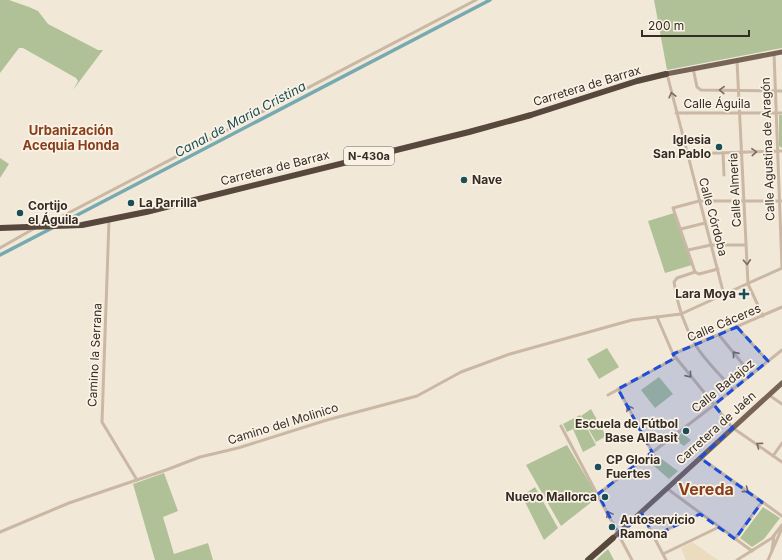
<svg xmlns="http://www.w3.org/2000/svg" width="782" height="560" viewBox="0 0 782 560" font-family="Inter,sans-serif">
<style>
.green{fill:#b0c198}
.plaza{fill:#ebdbbf}
.lines{fill:none;stroke-linecap:round;stroke-linejoin:round}
.canal{stroke:#76a9b0;stroke-width:3.5}
.street{stroke:#cab8a4;stroke-width:3}
.primary{stroke:#786456;stroke-width:5}
.highway{stroke:#57473d;stroke-width:6}
.oneway{stroke:#786b5f}
.marked{fill:#1d4ed8;fill-opacity:0.2;stroke:#1d4ed8;stroke-width:3;stroke-dasharray:8 5;stroke-linejoin:round}
.poi-dot{fill:#1a4f58;stroke:#faf2e5;stroke-width:1.5}
.labels{text-anchor:middle;stroke-width:3.5;stroke-linejoin:round;paint-order:stroke}
.shield{fill:#faf2e5;stroke:#70675f;stroke-width:1}
.shield-label{font-size:11px;font-weight:bold;fill:#352c26}
.street-label{font-size:12px;fill:#352c26;stroke:#faf2e5}
.poi-label{font-size:12px;font-weight:bold;fill:#352c26;stroke:#faf2e5;text-anchor:start}
.water-label{font-size:13px;font-style:italic;fill:#1a4f58;stroke:#faf2e5}
.neighbourhood-label{font-size:13px;font-weight:bold;fill:#873e1d;stroke:#faf2e5}
.district-label{font-size:16px;font-weight:bold;fill:#873e1d;stroke:#faf2e5}
</style>
<rect width="100%" height="100%" fill="#f2e8d8"/>
<g class="green">
<path d="M0,0H9L29,7L38,11L48,24L98,50H103L73,90L78,81L76,78L23,48H19L0,73Z"/>
<path d="M654,0H782V48L667,70Z"/>
<path d="M779,115H782V148L779,146Z"/>
<path d="M0,158L9,164L0,178Z"/>
<path d="M674,213L692,265L665,273L648,221Z"/>
<path d="M607,348L619,367L599,379L587,359Z"/>
<path d="M659,377L673,394L655,408L641,390Z"/>
<path d="M591,409L606,436L596,442L581,416Z"/>
<path d="M580,415L596,445L583,452L573,429L567,432L563,424Z"/>
<path d="M682,433L691,440L684,446L674,439Z"/>
<path d="M567,445L598,497L561,526L526,465Z"/>
<path d="M655,454L678,471L669,479L647,460Z"/>
<path d="M164,473L178,511L163,517L174,554L208,543L213,560H155L133,484Z"/>
<path d="M535,487L558,528L544,540L522,496Z"/>
<path d="M763,507L780,518L764,539L752,547L740,538Z"/>
<path d="M608,549L614,560H596Z"/>
</g>
<path class="plaza" d="M692,542L718,560H686L681,548Z"/>
<g class="lines">
<g class="canal">
<path d="M60,224L490,0"/>
<path d="M0,255L54,227"/>
</g>
<g class="street">
<path d="M774,53L782,268"/>
<path d="M737,61L748,284L763,316"/>
<path d="M693,68L697,87L701,90L782,91"/>
<path d="M667,74L724,295"/>
<path d="M676,113H782"/>
<path d="M723,153L724,175"/>
<path d="M672,158L687,154L782,151"/>
<path d="M109,220L102,422L137,480"/>
<path d="M39,225L55,220L476,0"/>
<path d="M681,229L705,223"/>
<path d="M0,248L35,228"/>
<path d="M688,250L711,245H746"/>
<path d="M718,269L699,274L695,272L677,278L674,282C677,304 684,325 695,344C704,360 721,375 733,390"/>
<path d="M695,272L673,208L699,201H782"/>
<path d="M657,317L673,354L733,428L782,462"/>
<path d="M737,327L768,361"/>
<path d="M719,335L751,374"/>
<path d="M673,354L782,307"/>
<path d="M618,389L652,452"/>
<path d="M608,395L675,358"/>
<path d="M769,395L782,404"/>
<path d="M561,426L632,560"/>
<path d="M773,456L782,443"/>
<path d="M701,458L782,516"/>
<path d="M669,490L752,551"/>
<path d="M598,494L714,405L782,350"/>
<path d="M642,514L666,560"/>
<path d="M0,532L69,503L166,470L200,457L238,448L327,420L417,396L461,372L510,354L632,320L681,314L782,268"/>
<path d="M654,536L700,514"/>
<path d="M735,539L762,502"/>
<path d="M772,550L774,536"/>
<path d="M663,554L719,527"/>
<path d="M737,560L772,538L782,525"/>
<path d="M768,560L782,528"/>
</g>
<g class="primary">
<path d="M666,74L782,52"/>
<path d="M613,538L782,383"/>
</g>
<g class="highway">
<path d="M0,228L82,225L146,212L469,132L531,115L637,81L666,74"/>
<path d="M588,560L613,538"/>
</g>
</g>
<defs><path id="oneway-chevron" d="M-2-3.5L2.5 0L-2 3.5" fill="none" stroke-width="1.6" stroke-linecap="round" stroke-linejoin="round"/></defs>
<g class="oneway">
<use href="#oneway-chevron" transform="translate(722 90) rotate(-178)"/>
<use href="#oneway-chevron" transform="translate(672 95) rotate(-104)"/>
<use href="#oneway-chevron" transform="translate(754 152) rotate(-3)"/>
<use href="#oneway-chevron" transform="translate(747 262) rotate(87)"/>
<use href="#oneway-chevron" transform="translate(735 354) rotate(-129)"/>
<use href="#oneway-chevron" transform="translate(689 375) rotate(51)"/>
<use href="#oneway-chevron" transform="translate(629 408) rotate(-118)"/>
<use href="#oneway-chevron" transform="translate(759 445) rotate(-144)"/>
<use href="#oneway-chevron" transform="translate(746 490) rotate(36)"/>
<use href="#oneway-chevron" transform="translate(609 514) rotate(-118)"/>
</g>
<path class="marked" d="M737,327L768,361L714,405L733,428L700,458L762,502L735,539L700,514L654,536L642,514L619,535L598,494L652,452L618,389L675,358L673,354Z"/>
<g class="poi-dot">
<circle cx="719" cy="147" r="4"/>
<circle cx="464" cy="180" r="4"/>
<circle cx="131" cy="203" r="4"/>
<circle cx="20" cy="213" r="4"/>
<path d="M742 288h4v4h4v4h-4v4h-4v-4h-4v-4h4z"/>
<circle cx="686" cy="431" r="4"/>
<circle cx="598" cy="467" r="4"/>
<circle cx="605" cy="497" r="4"/>
<circle cx="612" cy="527" r="4"/>
</g>
<g class="labels">
<rect class="shield" x="344" y="147" width="50" height="18" rx="3"/>
<g class="shield-label">
<text x="369" y="160">N-430a</text>
</g>
<g class="street-label">
<text transform="translate(587 86) rotate(-17)" y="4">Carretera de Barrax</text>
<text x="717" y="108">Calle Águila</text>
<text transform="translate(768 149) rotate(-92)" y="4">Calle Agustina de Aragón</text>
<text transform="translate(275 168) rotate(-14)" y="4">Carretera de Barrax</text>
<text transform="translate(735 190) rotate(-93)" y="4">Calle Almería</text>
<text transform="translate(713 217) rotate(75)" y="4">Calle Córdoba</text>
<text transform="translate(724 323) rotate(-23)" y="4">Calle Cáceres</text>
<text transform="translate(95 355) rotate(-87)" y="4">Camino la Serrana</text>
<text transform="translate(723 386) rotate(-39)" y="4">Calle Badajoz</text>
<text transform="translate(283 424) rotate(-17)" y="4">Camino del Molinico</text>
<text transform="translate(716 428) rotate(-42)" y="4">Carretera de Jaén</text>
</g>
<g class="poi-label">
<text x="711" y="144" text-anchor="end">Iglesia<tspan x="711" dy="14">San Pablo</tspan></text>
<text x="472" y="184">Nave</text>
<text x="139" y="207">La Parrilla</text>
<text x="28" y="210">Cortijo<tspan x="28" dy="14">el Águila</tspan></text>
<text x="736" y="298" text-anchor="end">Lara Moya</text>
<text x="678" y="428" text-anchor="end">Escuela de Fútbol<tspan x="678" dy="14">Base AlBasit</tspan></text>
<text x="606" y="464">CP Gloria<tspan x="606" dy="14">Fuertes</tspan></text>
<text x="597" y="501" text-anchor="end">Nuevo Mallorca</text>
<text x="620" y="524">Autoservicio<tspan x="620" dy="14">Ramona</tspan></text>
</g>
<g class="water-label">
<text transform="translate(240 119) rotate(-28)" y="5">Canal de María Cristina</text>
</g>
<g class="neighbourhood-label">
<text x="71" y="135">Urbanización<tspan x="71" dy="15">Acequia Honda</tspan></text>
</g>
<g class="district-label">
<text x="706" y="495">Vereda</text>
</g>
</g>
<path d="M642 30v6h107v-6" fill="none" stroke="#352c26" stroke-width="2"/>
<text x="648" y="30" font-size="12" fill="#352c26" stroke="#faf2e5" stroke-width="3" paint-order="stroke">200 m</text>
</svg>
